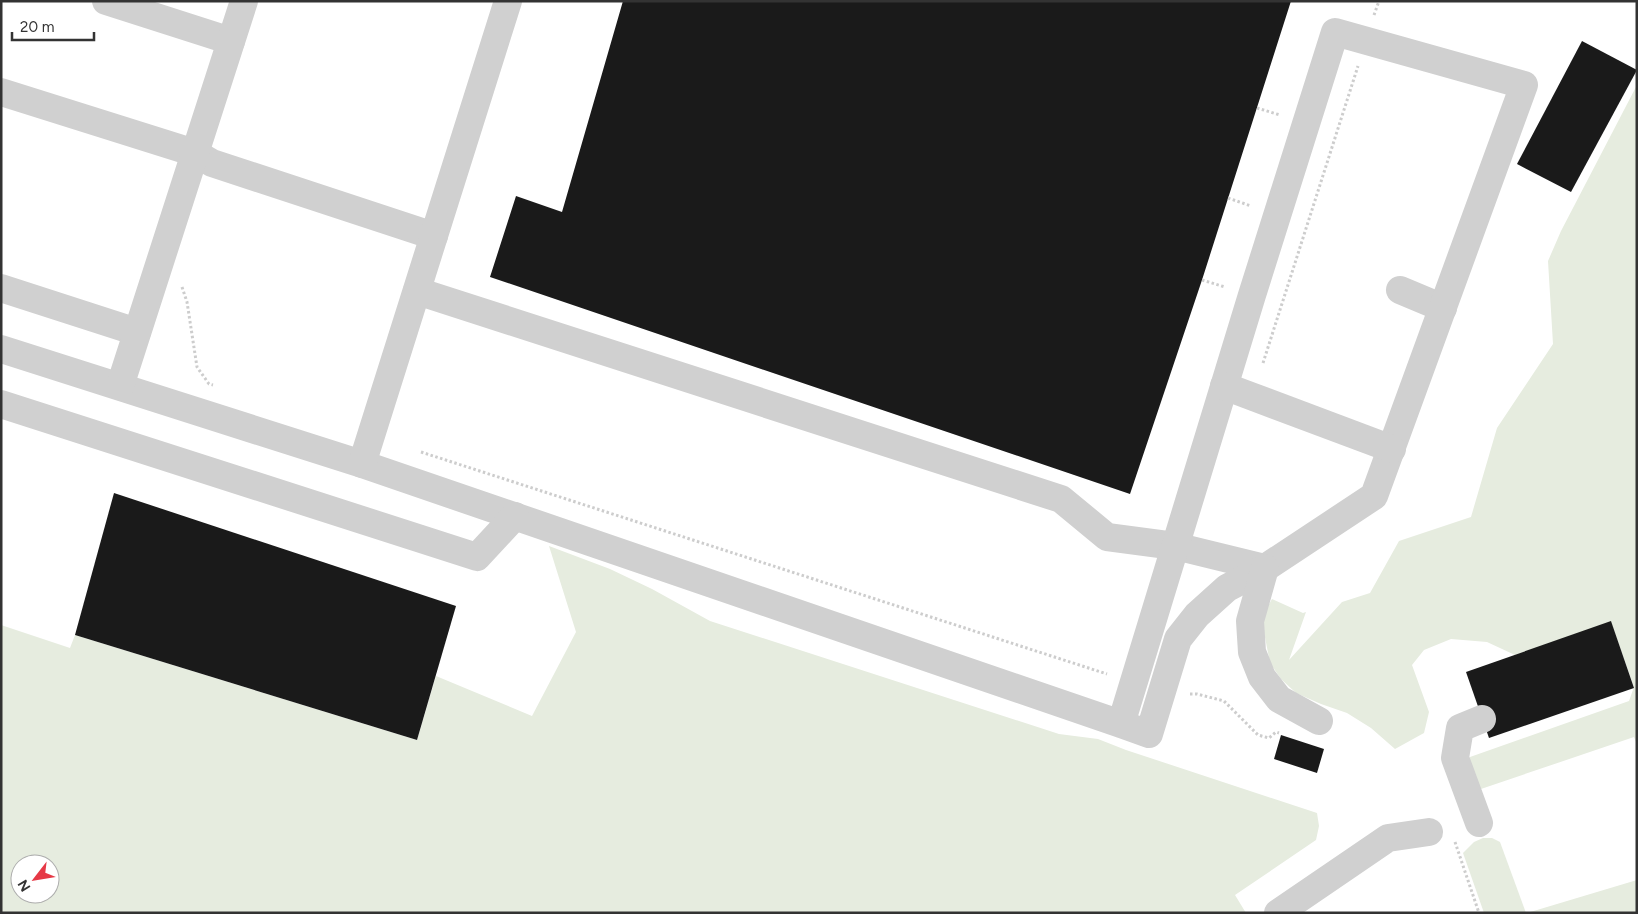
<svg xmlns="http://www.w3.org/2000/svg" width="1638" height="914" viewBox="0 0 1638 914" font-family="Figtree,sans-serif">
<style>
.green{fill:#e6ecdf;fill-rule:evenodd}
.building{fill:#1a1a1a}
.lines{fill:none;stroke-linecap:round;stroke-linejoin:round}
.path{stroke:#cdcdcd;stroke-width:3;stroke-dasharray:2.5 2.5;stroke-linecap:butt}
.minor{stroke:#d0d0d0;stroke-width:28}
</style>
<rect width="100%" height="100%" fill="#fff"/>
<g class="green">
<path d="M1637,85V744L1634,737L1478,790L1467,765L1470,757L1629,701L1634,687L1611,622L1515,655L1487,642L1451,639L1424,650L1412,665L1429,712L1424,733L1395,749L1371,728L1347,713L1321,704L1296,693L1281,679L1270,663L1263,627L1264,613L1272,599L1303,613L1306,612L1289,660L1342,602L1370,593L1399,541L1471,517L1497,428L1553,344L1548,261L1561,231Z"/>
<path d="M549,546L610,569L652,589L710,621L1059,734L1098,739L1126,750L1317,813L1319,826L1316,840L1235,895L1246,913H1V625L70,648L75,635L417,740L436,676L532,716L576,632ZM20,864H50V894H20Z"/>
<path d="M1483,838H1492L1500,842L1526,913H1484L1463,853L1474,842Z"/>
<path d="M1637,880V913H1527Z"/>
</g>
<g class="building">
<path d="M623,1H1291L1202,280L1130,494L490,277L516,196L562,212Z"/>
<path d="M1582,41L1637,70L1571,192L1517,164Z"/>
<path d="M114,493L456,606L417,740L75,635Z"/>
<path d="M1611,621L1634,688L1489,738L1466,672Z"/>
<path d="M1281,735L1324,749L1317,773L1274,759Z"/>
</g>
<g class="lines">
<g class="path">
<path d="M1374,15L1379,1"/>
<path d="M1257,108L1280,115"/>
<path d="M1228,198L1251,206"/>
<path d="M1202,280L1225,287"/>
<path d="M182,287L187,302L197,367L209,384L213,385"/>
<path d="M1263,363L1358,66"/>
<path d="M421,452L1107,674"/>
<path d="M1190,694H1197L1224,701L1258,735L1269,738L1276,732L1279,733"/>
<path d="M1455,842L1479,913"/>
</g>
<g class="minor">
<path d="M106,1L231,41"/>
<path d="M1,92L195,153L212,163L434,236"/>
<path d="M1,288L137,332"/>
<path d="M1400,290L1443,308"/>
<path d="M417,291L1061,499L1107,537L1175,546L1265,568"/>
<path d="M1,349L362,464L1121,724L1149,734L1178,639L1197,615L1227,588L1265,568L1374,496L1524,85L1335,32L1252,295L1121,724"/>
<path d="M120,386L244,1"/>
<path d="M1224,386L1392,449"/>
<path d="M1,404L477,557L515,516"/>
<path d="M362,464L508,1"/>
<path d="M1265,568L1250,621L1252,652L1262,677L1279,699L1319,721"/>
<path d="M1479,823L1455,758L1460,728L1482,719"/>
<path d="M1278,913L1388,838L1429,832"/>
</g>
</g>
<rect width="1638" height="914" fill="none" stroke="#333333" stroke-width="5"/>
<g transform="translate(35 879) rotate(239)"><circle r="24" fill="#ffffff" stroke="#adadad"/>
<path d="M0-4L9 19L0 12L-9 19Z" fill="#e63946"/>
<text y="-8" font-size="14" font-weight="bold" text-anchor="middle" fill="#333333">N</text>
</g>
<path d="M12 32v8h82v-8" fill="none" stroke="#333333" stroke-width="2.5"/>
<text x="20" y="32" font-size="15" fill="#333333" stroke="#ffffff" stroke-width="4" paint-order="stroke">20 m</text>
</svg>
